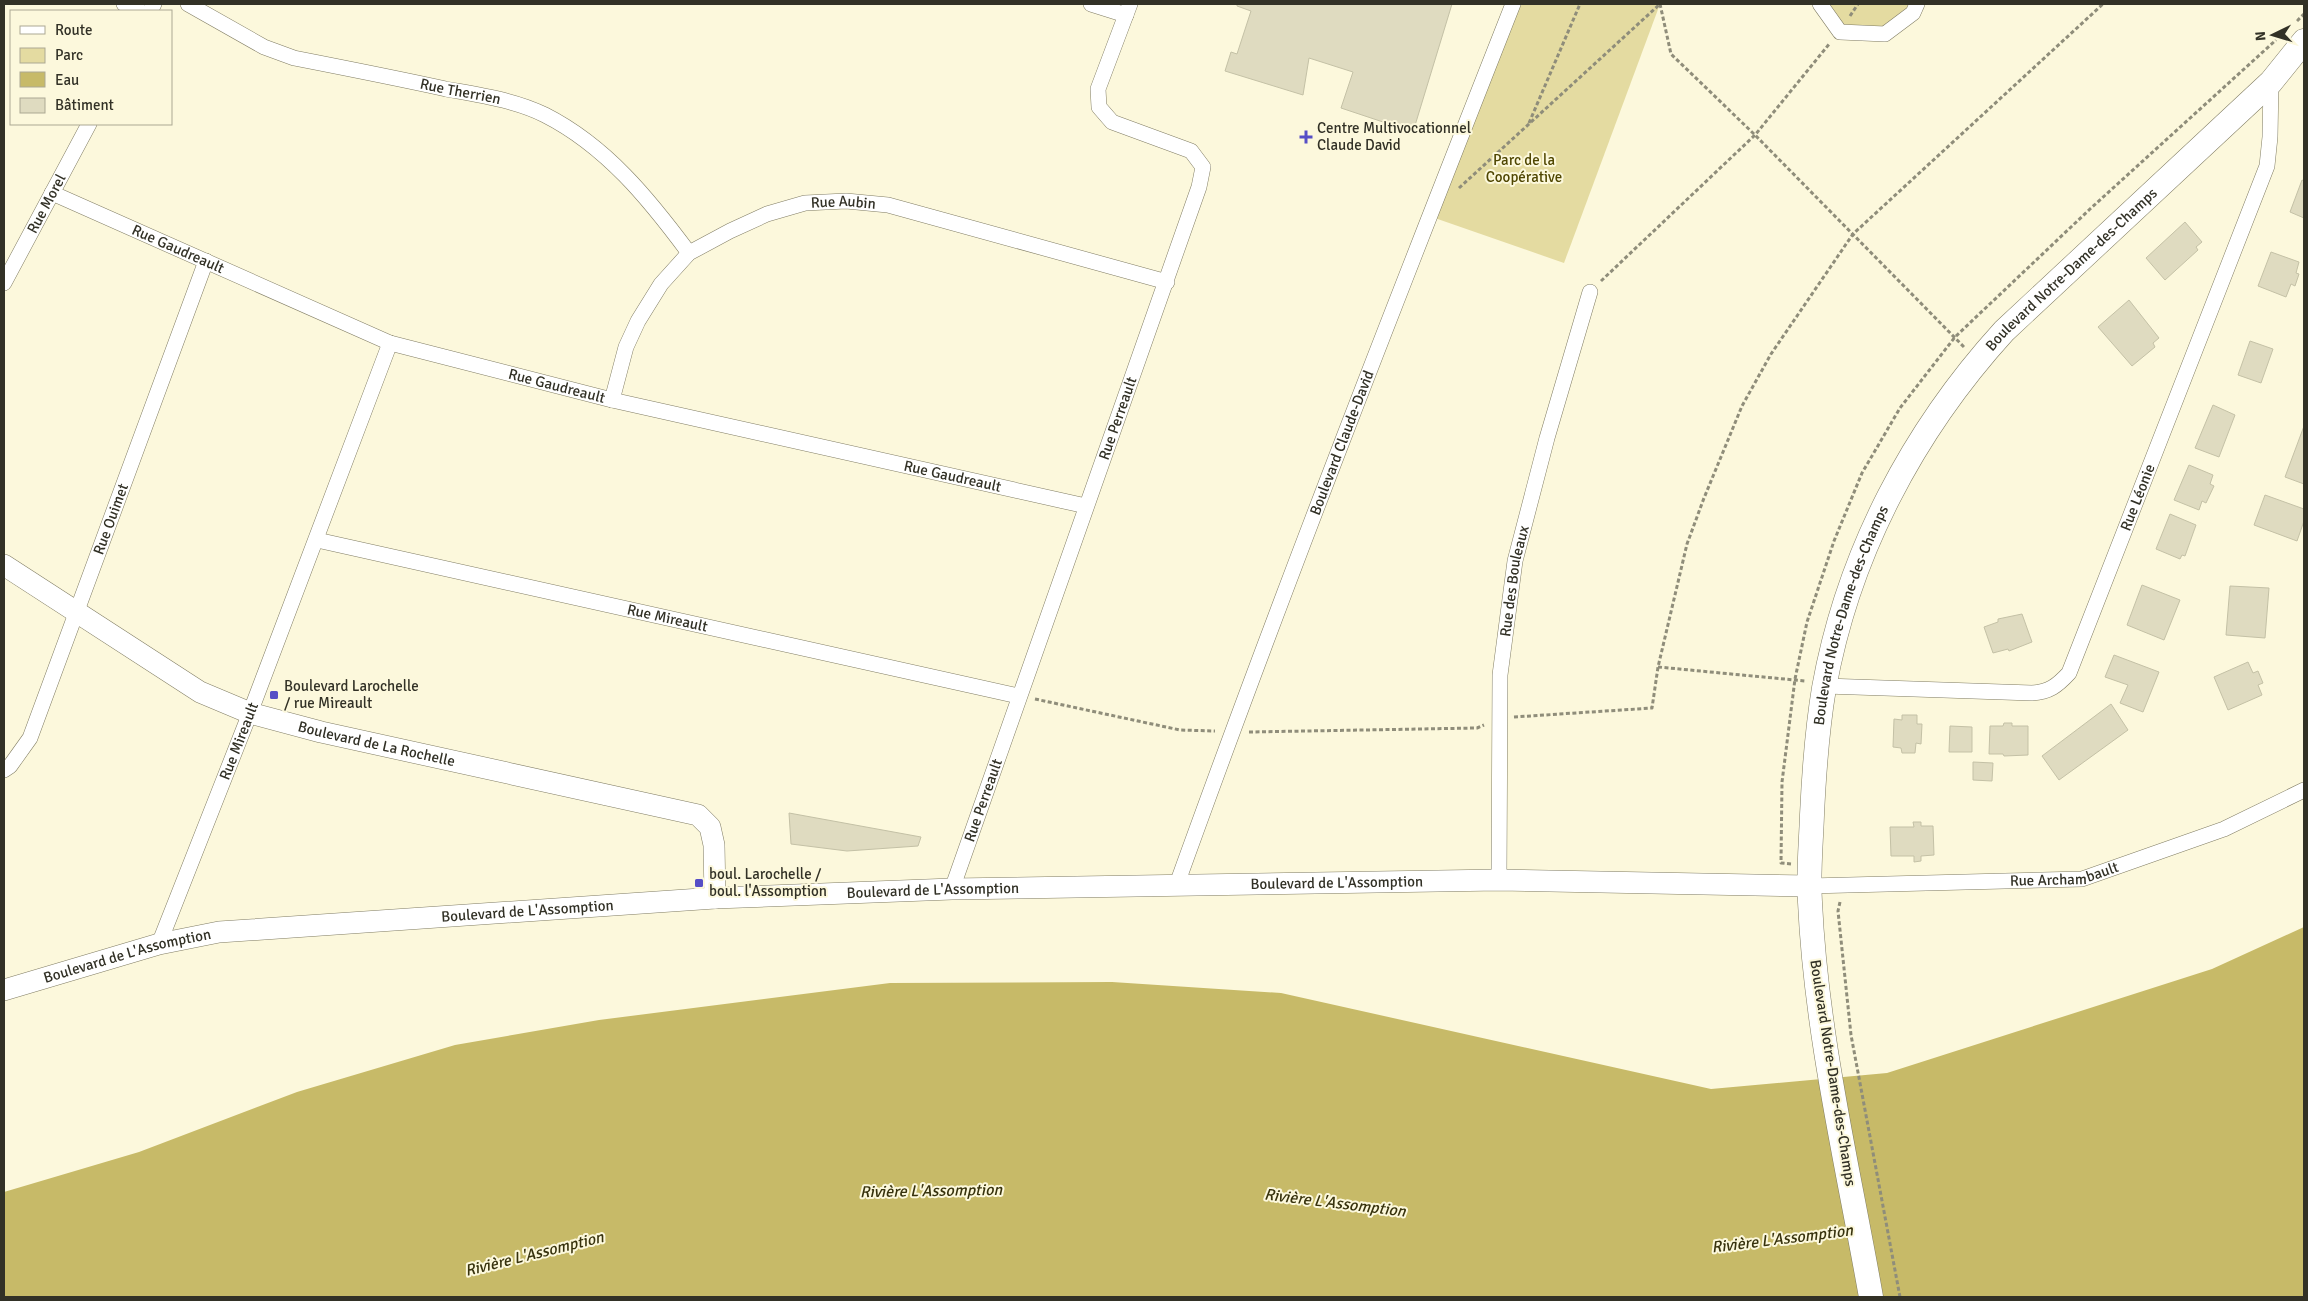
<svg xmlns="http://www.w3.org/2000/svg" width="2308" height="1301" viewBox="0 0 2308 1301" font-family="Signika,sans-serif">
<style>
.green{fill:#e4dba1}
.water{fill:#c7ba68}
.building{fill:#dfdbc0;stroke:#c4c1a6}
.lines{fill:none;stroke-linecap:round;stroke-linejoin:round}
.street-casing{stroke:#817d64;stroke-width:16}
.secondary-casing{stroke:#817d64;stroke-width:22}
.primary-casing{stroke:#817d64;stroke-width:25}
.path{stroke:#8f8d7a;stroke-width:3;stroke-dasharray:4 2.5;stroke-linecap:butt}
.street{stroke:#fff;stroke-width:15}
.secondary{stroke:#fff;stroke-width:21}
.primary{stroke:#fff;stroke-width:24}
.poi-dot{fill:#564ec6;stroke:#fcf8dc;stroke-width:2}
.labels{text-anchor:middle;stroke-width:4;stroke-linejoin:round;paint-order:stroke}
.street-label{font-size:15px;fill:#323126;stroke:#fcf8dc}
.poi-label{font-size:15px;fill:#323126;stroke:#fcf8dc;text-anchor:start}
.park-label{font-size:15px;fill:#4f4601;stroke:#fcf8dc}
.water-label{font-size:16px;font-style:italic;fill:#37320d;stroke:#fcf8dc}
</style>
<rect width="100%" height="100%" fill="#fcf8dc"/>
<g class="green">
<path d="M1513,4H1660L1564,263L1429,216Z"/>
<path d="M1820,4H1917L1885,34L1840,32Z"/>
</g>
<path class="water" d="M2304,927V1297H4V1192L139,1152L297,1092L455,1045L599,1020L890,983L1112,982L1281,993L1711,1089L1887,1073L2212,969Z"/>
<g class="building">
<path d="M1237,4H1452L1413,132L1341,108L1353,72L1309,58L1303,95L1225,71L1231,52L1237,54L1251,11L1237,6Z"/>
<path d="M2302,180L2304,181V218L2290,212Z"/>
<path d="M2185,222L2202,242L2196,247L2198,250L2165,280L2146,258Z"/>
<path d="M2271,252L2299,262L2296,273L2299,274L2295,286L2291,284L2286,297L2258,286Z"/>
<path d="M2129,300L2159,338L2153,343L2155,347L2132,366L2098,327Z"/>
<path d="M2250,341L2273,349L2261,383L2238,375Z"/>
<path d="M2213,405L2235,415L2219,457L2195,448Z"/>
<path d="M2304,426V484L2285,477Z"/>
<path d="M2189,465L2213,475L2210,484L2214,486L2206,503L2202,501L2199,510L2174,500Z"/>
<path d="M2265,495L2304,509V521L2297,541L2254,525Z"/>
<path d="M2170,514L2196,525L2185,556L2182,555L2180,559L2156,549Z"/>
<path d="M2142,585L2180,600L2164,640L2127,625Z"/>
<path d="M2230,586L2269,588L2265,638L2226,635Z"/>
<path d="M2022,614L2032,642L2009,651L2008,649L1993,653L1984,627L1998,622V619Z"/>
<path d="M2114,655L2159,672L2143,712L2120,703L2128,685L2105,677Z"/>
<path d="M2248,662L2253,673L2258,671L2263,683L2258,685L2262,695L2228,710L2214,677Z"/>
<path d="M2111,704L2128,730L2059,780L2042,756Z"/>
<path d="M1902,715H1917V724H1922L1921,744L1916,743L1915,753H1902L1901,748L1893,747L1894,719L1902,720Z"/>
<path d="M2004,723H2012V726H2028V755L2004,756L2003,754H1989L1990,726H2003Z"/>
<path d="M1950,726L1972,727V752H1949Z"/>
<path d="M1973,762L1993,763L1992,781L1973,780Z"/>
<path d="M789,813L921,837L918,846L847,851L791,844Z"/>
<path d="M1913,822H1921V826H1933L1934,855L1921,856V861L1914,862V856H1891L1890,827H1914Z"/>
</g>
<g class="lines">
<g class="street-casing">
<g id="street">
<path d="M124,4L140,11"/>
<path id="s1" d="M188,4L264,47L294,58C345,68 396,78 446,89C479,95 515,100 545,115C606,146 649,199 689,253"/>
<path d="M1091,4L1126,15"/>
<path d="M1820,4L1840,32L1885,34L1913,13L1917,4"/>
<path d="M150,11L154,4"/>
<path id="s2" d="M52,193L390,343L612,400L1086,506"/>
<path id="s3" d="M4,283L89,124"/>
<path id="s4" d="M612,400L626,347L638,321L661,284L689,253L730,231L767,214L805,203L846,201L888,205L1167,282"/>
<path id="s5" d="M317,540L1018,696"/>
<path id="s6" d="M1825,686L2032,693C2049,692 2057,686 2069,673L2267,166L2270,137L2271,82"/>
<path id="s7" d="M4,770L10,766L30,738L206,261"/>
<path id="s8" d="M1499,880L1500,675L1515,561L1547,438L1590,292"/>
<path id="s9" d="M1177,884C1283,589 1398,296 1513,4"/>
<path id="s10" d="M1809,886L2082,879L2224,829L2304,790"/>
<path id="s11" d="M952,889L1199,187L1203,167L1191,151L1112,122L1099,107L1098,89L1130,4"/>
<path id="s12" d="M159,944L250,713L390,343"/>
</g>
</g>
<g class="secondary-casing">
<g id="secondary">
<path id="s13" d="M4,565L200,692L250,713L321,732L698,815L710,827L714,845L715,898"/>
<path id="s14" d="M4,990L159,944L219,932L715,898L952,889L1499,880L1809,886"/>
</g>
</g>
<g class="primary-casing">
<g id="primary">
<path id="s15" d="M1871,1297C1848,1167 1816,1034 1810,902C1808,873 1811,844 1812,815C1814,772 1817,730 1824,688C1848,554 1913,431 2004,331L2271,82L2304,41"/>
</g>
</g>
<g class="path">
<path d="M1660,4L1671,54L1755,135L1965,348"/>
<path d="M1850,16L1858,4"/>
<path d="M2297,21L2304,14"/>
<path d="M1529,123L1580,4"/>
<path d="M1459,188L1660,4"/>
<path d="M1601,281L1755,135L1830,43"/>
<path d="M1658,667L1805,681"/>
<path d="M1035,699L1180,730L1215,731"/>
<path d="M1514,717L1652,708L1658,667L1687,544L1704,498L1742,406L1771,354L1853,234L2103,4"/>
<path d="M1249,732L1477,728L1484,725"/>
<path d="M1791,864L1781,863L1782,782L1795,679L1807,622L1834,541L1862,473L1900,408L1955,337L2090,209L2276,40"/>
<path d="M1840,902L1838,911L1851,1035L1900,1297"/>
</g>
<use href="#street" class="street"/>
<use href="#secondary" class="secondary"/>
<use href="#primary" class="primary"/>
</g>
<g class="poi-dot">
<path d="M1303.5 129.5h5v5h5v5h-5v5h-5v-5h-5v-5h5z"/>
<rect x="269" y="690" width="10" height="10" rx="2.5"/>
<rect x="694" y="878" width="10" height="10" rx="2.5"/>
</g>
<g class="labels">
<g class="street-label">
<text dy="5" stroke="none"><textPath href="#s1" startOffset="289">Rue Therrien</textPath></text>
<text dy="5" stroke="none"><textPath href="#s3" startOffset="90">Rue Morel</textPath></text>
<text dy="5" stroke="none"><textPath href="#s4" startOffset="334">Rue Aubin</textPath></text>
<text dy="5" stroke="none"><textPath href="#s2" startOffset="138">Rue Gaudreault</textPath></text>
<text dy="5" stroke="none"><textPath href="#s15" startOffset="1111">Boulevard Notre-Dame-des-Champs</textPath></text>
<text dy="5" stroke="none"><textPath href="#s2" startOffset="542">Rue Gaudreault</textPath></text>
<text dy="5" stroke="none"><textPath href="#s11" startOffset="499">Rue Perreault</textPath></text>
<text dy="5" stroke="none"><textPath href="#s9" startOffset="471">Boulevard Claude-David</textPath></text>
<text dy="5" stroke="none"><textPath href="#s2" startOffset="948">Rue Gaudreault</textPath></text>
<text dy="5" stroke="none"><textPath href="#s6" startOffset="439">Rue Léonie</textPath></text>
<text dy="5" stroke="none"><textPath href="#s7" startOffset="275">Rue Ouimet</textPath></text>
<text dy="5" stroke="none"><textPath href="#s8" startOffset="300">Rue des Bouleaux</textPath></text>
<text dy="5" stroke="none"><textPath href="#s15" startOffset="692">Boulevard Notre-Dame-des-Champs</textPath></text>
<text dy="5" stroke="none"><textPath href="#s5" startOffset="359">Rue Mireault</textPath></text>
<text dy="5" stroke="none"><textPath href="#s12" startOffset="218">Rue Mireault</textPath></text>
<text dy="5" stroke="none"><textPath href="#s13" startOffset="418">Boulevard de La Rochelle</textPath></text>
<text dy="5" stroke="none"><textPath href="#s11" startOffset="94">Rue Perreault</textPath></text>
<text dy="5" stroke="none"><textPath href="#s10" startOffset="256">Rue Archambault</textPath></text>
<text dy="5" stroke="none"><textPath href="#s14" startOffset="1342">Boulevard de L'Assomption</textPath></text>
<text dy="5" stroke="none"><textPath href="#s14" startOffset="938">Boulevard de L'Assomption</textPath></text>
<text dy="5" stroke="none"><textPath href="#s14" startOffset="532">Boulevard de L'Assomption</textPath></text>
<text dy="5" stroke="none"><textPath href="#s14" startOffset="128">Boulevard de L'Assomption</textPath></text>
<text transform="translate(1833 1073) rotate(81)" y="5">Boulevard Notre-Dame-des-Champs</text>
</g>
<g class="poi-label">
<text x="1317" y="133">Centre Multivocationnel<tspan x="1317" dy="17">Claude David</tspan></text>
<text x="284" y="691">Boulevard Larochelle<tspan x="284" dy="17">/ rue Mireault</tspan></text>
<text x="709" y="879">boul. Larochelle /<tspan x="709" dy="17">boul. l'Assomption</tspan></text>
</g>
<g class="park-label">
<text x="1524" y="165">Parc de la<tspan x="1524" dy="17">Coopérative</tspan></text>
</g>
<g class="water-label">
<text transform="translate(931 1190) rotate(-1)" y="6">Rivière L'Assomption</text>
<text transform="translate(1335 1202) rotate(7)" y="6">Rivière L'Assomption</text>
<text transform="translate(1782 1238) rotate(-7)" y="6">Rivière L'Assomption</text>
<text transform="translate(534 1253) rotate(-14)" y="6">Rivière L'Assomption</text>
</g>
</g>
<rect width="2308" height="1301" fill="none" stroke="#323126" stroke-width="10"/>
<rect x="10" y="10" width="162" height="115" fill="#fcf8dc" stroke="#aba893"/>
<rect x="20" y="26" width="25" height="8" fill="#ffffff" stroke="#aba893"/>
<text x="55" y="35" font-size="15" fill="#323126">Route</text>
<rect x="20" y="48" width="25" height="15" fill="#e4dba1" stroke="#aba893"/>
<text x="55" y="60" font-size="15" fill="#323126">Parc</text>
<rect x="20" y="72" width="25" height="15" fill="#c7ba68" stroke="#aba893"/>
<text x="55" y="85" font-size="15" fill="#323126">Eau</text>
<rect x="20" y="98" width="25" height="15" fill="#dfdbc0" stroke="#aba893"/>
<text x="55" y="110" font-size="15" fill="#323126">Bâtiment</text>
<g transform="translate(2273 35) rotate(265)" stroke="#fcf8dc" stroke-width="4" paint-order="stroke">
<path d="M0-4L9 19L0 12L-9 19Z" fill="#323126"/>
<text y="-8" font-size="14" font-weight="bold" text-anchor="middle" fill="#323126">N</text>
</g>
</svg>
